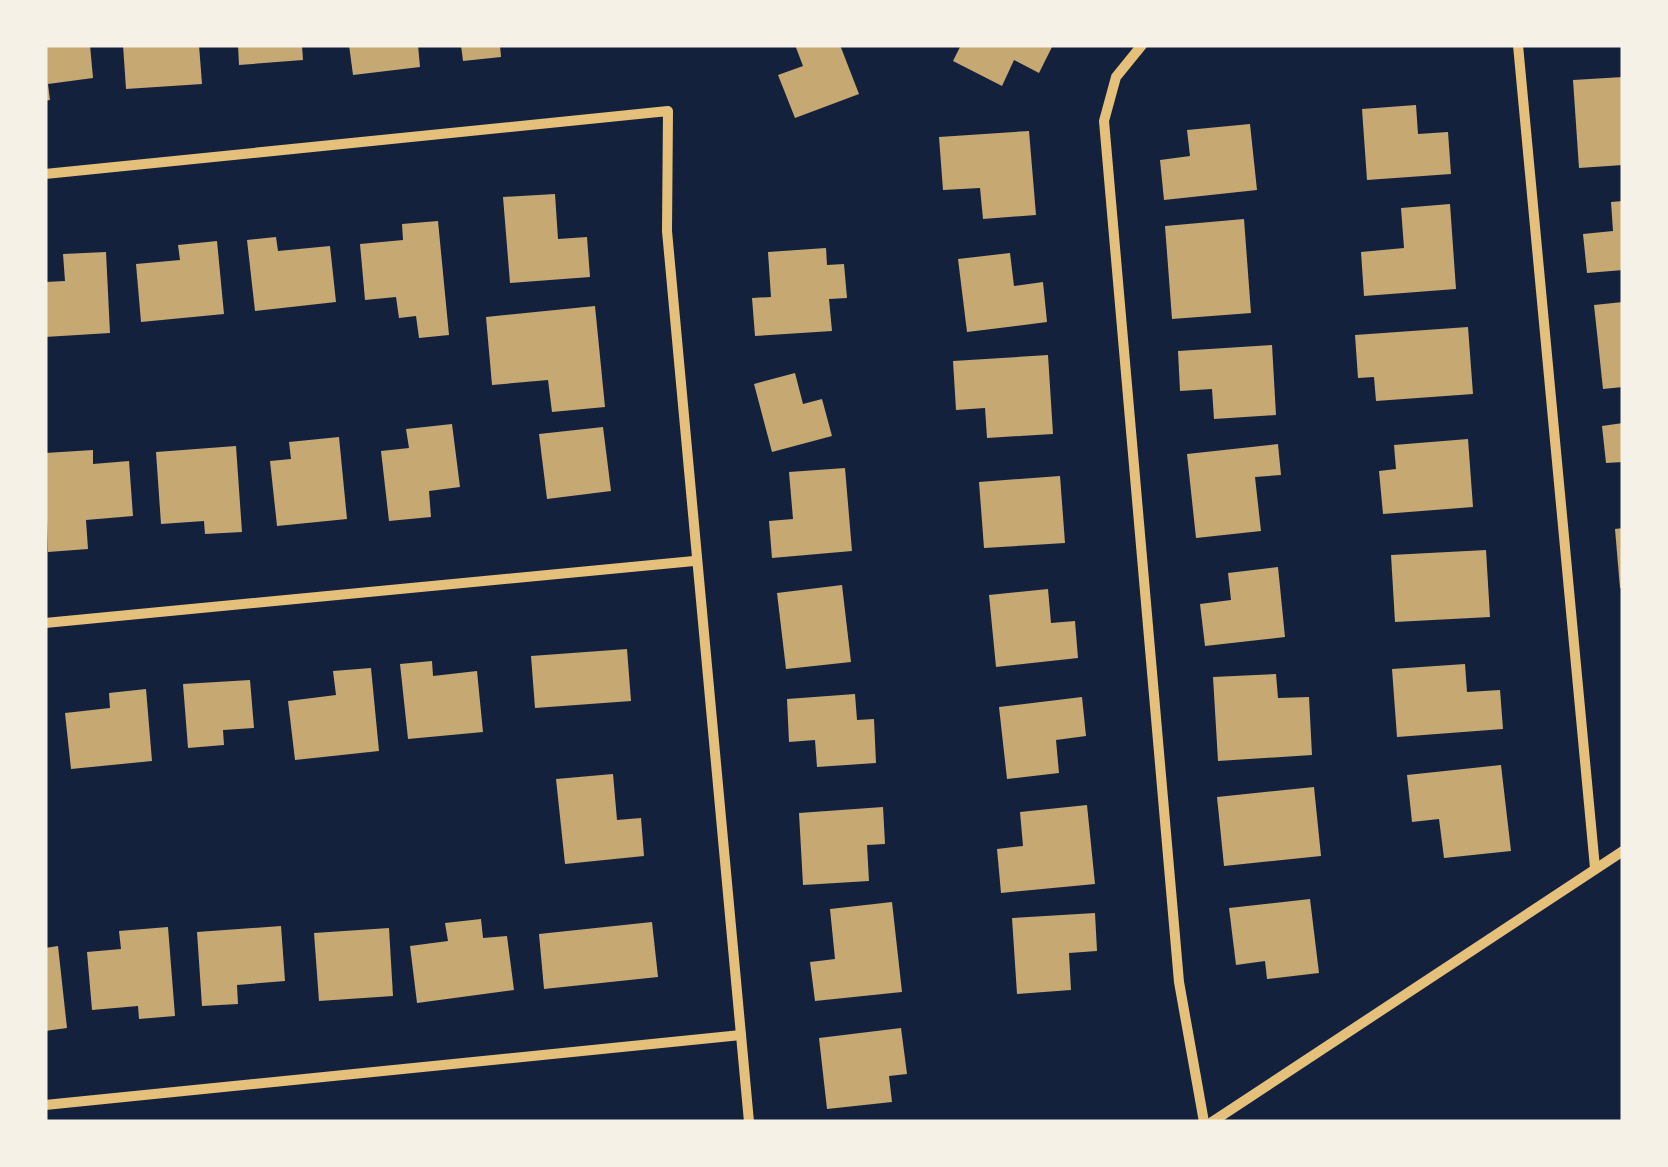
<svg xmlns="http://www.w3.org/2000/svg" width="1668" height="1167" viewBox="0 0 1668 1167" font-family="'PT Sans Narrow',sans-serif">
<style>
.building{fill:#c6a872}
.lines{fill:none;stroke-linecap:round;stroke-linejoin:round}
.minor{stroke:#e5c07b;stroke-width:10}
</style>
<rect width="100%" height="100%" fill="#14213d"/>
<g class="building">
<path d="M45,45H90L93,78L48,84L50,100L45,101Z"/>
<path d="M123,45H199L202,84L126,89Z"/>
<path d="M238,45H302L303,60L239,65Z"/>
<path d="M349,45H418L420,67L353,75Z"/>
<path d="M461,45H500L501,57L463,61Z"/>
<path d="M795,45H840L859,94L795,118L778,75L803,66Z"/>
<path d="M961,45H1053L1039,73L1014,60L1002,86L953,61Z"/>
<path d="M1623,77V165L1579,168L1573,80Z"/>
<path d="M1416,105L1418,134L1448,132L1451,174L1367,180L1362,109Z"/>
<path d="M1250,124L1257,190L1164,200L1160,160L1190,156L1187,130Z"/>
<path d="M1029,131L1036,215L983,219L980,188L943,190L939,137Z"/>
<path d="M555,194L558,239L587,237L590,277L510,283L503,197Z"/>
<path d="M1623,201V270L1587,273L1583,234L1613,231L1611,202Z"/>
<path d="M1450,204L1456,289L1364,296L1361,252L1404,248L1401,208Z"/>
<path d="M1244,219L1251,313L1172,319L1165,226Z"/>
<path d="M438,221L449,335L419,338L416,316L399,318L396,297L365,300L360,244L403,240L402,224Z"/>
<path d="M276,237L278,251L330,246L336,302L255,311L247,240Z"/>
<path d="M217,241L224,314L141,322L136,264L180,260L178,245Z"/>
<path d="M826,248L827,265L844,264L847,298L829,299L832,331L755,336L752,298L771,297L768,252Z"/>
<path d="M106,252L110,333L45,337V282L65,281L63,254Z"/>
<path d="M1010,253L1014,286L1043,282L1047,322L967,332L958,259Z"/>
<path d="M1623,302V387L1603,389L1594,305Z"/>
<path d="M595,306L605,407L552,412L548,380L492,385L486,317Z"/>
<path d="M1468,327L1473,394L1376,401L1374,377L1358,378L1355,335Z"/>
<path d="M1272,345L1276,415L1214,419L1212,389L1180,391L1178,351Z"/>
<path d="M1048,355L1053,434L987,438L985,408L956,410L953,361Z"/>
<path d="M795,373L803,404L822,399L832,436L772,452L754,384Z"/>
<path d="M1623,423V462L1606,463L1602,426Z"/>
<path d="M452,424L460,487L429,491L431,517L389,521L381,451L409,448L406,429Z"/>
<path d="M603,427L611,491L547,499L539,434Z"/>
<path d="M339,437L347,519L277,526L270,461L291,459L289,442Z"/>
<path d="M1468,439L1473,507L1383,514L1379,471L1396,469L1394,445Z"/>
<path d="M1278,444L1281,475L1255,477L1261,531L1196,538L1187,454Z"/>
<path d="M236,446L242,532L205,534L204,521L161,524L156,452Z"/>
<path d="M93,450V464L129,461L133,516L86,520L88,549L48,552L45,453Z"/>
<path d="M845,468L852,551L772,558L769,521L793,519L789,472Z"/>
<path d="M1060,476L1065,543L984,548L979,482Z"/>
<path d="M1623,528V588H1620L1615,529Z"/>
<path d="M1486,550L1490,617L1395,622L1391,555Z"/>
<path d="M1278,567L1285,637L1205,646L1200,604L1231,600L1228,573Z"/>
<path d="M842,585L851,662L786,669L777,593Z"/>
<path d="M1048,589L1051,623L1075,621L1078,658L996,667L989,595Z"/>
<path d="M627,649L631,701L535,708L531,656Z"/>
<path d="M432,661L433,676L477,671L483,732L408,739L400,664Z"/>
<path d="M1465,664L1467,692L1500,690L1503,729L1397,737L1392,669Z"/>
<path d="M371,668L379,751L295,760L288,701L336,695L333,671Z"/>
<path d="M1276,674L1278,698L1309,697L1312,755L1218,761L1213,677Z"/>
<path d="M250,680L254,728L223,730L224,745L188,748L183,684Z"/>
<path d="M146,689L152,761L71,769L65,713L110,708L109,693Z"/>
<path d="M855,694L857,720L874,719L876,763L817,767L815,740L789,742L787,699Z"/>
<path d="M1082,697L1086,736L1056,740L1059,773L1007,779L999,707Z"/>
<path d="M1501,765L1511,851L1444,858L1439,819L1412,822L1407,775Z"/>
<path d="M613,774L617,820L641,818L644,856L565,864L556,779Z"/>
<path d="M1314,787L1321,856L1224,866L1217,797Z"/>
<path d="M1087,805L1095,884L1001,893L997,849L1023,846L1020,812Z"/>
<path d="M883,807L885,844L867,845L869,881L803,885L799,813Z"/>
<path d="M1310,899L1319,973L1267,979L1265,961L1236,965L1229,908Z"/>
<path d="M892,902L902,992L815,1001L810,962L835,959L830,909Z"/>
<path d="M1095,913L1097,951L1069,953L1071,990L1017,994L1012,918Z"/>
<path d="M481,919L483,938L507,936L514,990L417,1003L410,946L448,941L445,923Z"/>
<path d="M652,922L658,977L544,989L539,934Z"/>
<path d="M281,926L285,981L237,985L238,1004L202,1006L197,932Z"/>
<path d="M168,927L175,1016L139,1019L138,1006L92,1010L87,952L121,949L119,931Z"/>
<path d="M389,928L393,996L319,1001L314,933Z"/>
<path d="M58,946L67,1028L45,1031V948Z"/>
<path d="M901,1028L907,1074L889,1076L892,1102L827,1109L819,1038Z"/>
</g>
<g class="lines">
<g class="minor">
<path d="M1142,45L1116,77L1104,121L1179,982L1204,1122"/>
<path d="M1518,45L1595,868"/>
<path d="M45,174L668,111L667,231L749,1122"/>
<path d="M45,623L694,561"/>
<path d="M45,1105L741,1035"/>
<path d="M1212,1122L1623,851"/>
</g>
</g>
<rect width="1668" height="1167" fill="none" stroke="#f6f1e7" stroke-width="95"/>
</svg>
